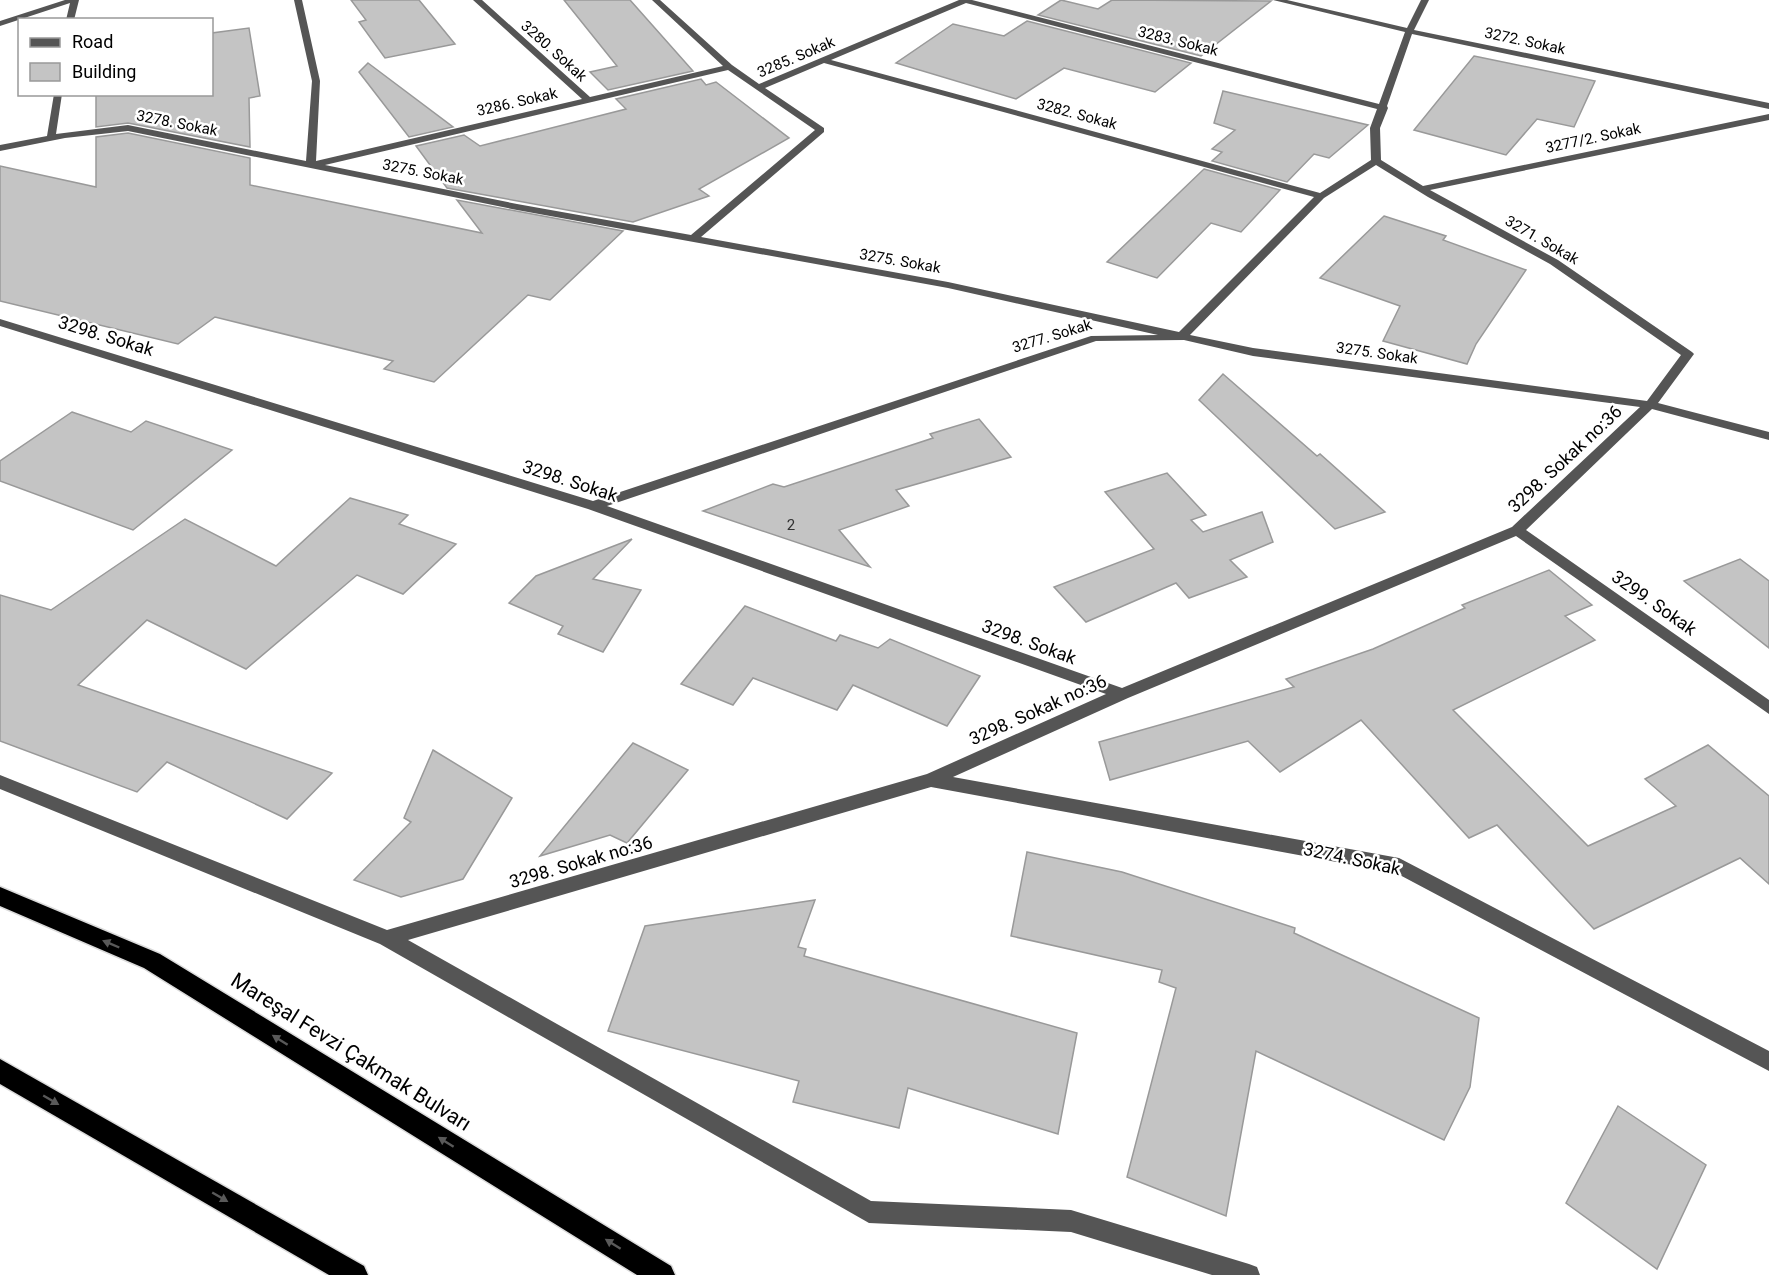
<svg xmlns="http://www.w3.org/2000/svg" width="1769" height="1275" viewBox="0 0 1769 1275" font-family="Roboto,sans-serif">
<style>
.building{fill:#c4c4c4;stroke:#999;stroke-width:1.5}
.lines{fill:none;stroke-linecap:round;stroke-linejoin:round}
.highway-casing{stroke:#dbdbdb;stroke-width:3}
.minor{fill:#555;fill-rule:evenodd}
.highway{fill:#000;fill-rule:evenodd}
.oneway{fill:#595959}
.labels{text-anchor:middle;stroke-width:5;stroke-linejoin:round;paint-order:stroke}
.far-street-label{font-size:15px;fill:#000;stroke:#fff}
.number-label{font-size:15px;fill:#313131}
.street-label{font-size:18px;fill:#000;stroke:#fff}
.near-street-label{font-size:21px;fill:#000;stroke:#fff}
</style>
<rect width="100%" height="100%" fill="#fff"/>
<g class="building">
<path d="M351,0H419L455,44L385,58L359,22L366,20Z"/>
<path d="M564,0H630L693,71L608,90L590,72L617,66Z"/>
<path d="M1061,0L1098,9L1112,0L1271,1L1201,56L1038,15Z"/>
<path d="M1027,21L1191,63L1155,92L1064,68L1016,99L896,63L953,24L1004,36Z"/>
<path d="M249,28L260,96L249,98L250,147L128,123L96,127V94H212V33Z"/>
<path d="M1474,56L1595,81L1574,127L1537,119L1506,155L1414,130Z"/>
<path d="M368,63L453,127L409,137L359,72Z"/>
<path d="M701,79L706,85L716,82L789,138L699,189L709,196L633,222L447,188L416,146L464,135L480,146L626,109L616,99Z"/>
<path d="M1223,91L1368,125L1329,158L1314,154L1287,182L1212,161L1222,152L1212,149L1235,130L1214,123Z"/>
<path d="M128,133L250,158V185L482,233L457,200L623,231L550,300L528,295L434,382L384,369L393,361L215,317L178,344L0,301V166L96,187V137Z"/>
<path d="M1204,169L1280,190L1241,232L1211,223L1157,278L1107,262Z"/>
<path d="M1384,216L1446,236L1443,240L1526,270L1476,344L1467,364L1383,341L1400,306L1320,278Z"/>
<path d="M1223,374L1317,456L1320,454L1385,512L1335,529L1199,400Z"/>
<path d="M72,412L131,432L146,421L232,450L133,530L0,481V461Z"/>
<path d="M979,419L1011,457L896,490L909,506L839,530L870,567L703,511L773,484L784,487L933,438L930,434Z"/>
<path d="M1167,473L1206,515L1191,520L1203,532L1262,512L1273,542L1230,560L1247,577L1189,598L1176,583L1086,622L1054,587L1154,549L1105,492Z"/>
<path d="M350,498L408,515L399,524L456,544L403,594L357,575L246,669L147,620L78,685L332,773L287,819L167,762L137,792L0,741V595L51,610L185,519L276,566Z"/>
<path d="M632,539L593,579L641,590L603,652L558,634L563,626L509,603L536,576Z"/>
<path d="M1740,559L1769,581V648L1684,581Z"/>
<path d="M1549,570L1592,605L1565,616L1595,640L1453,710L1588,846L1676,806L1645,779L1708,745L1769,796V884L1740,858L1594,929L1497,825L1469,838L1361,720L1280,772L1248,741L1110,780L1099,742L1294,687L1286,679L1373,649L1465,608L1462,605Z"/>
<path d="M745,606L836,641L840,635L878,648L890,639L980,676L947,726L853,685L837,710L753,678L733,705L681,684Z"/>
<path d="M633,743L688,770L627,843L610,835L540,856Z"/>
<path d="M433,750L512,798L463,879L401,897L354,880L411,822L404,818Z"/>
<path d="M1027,852L1122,872L1295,928L1294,933L1479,1018L1470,1087L1444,1140L1256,1051L1226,1216L1127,1177L1176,988L1159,982L1162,970L1011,936Z"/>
<path d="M815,900L798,947L806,949L804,956L1077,1033L1058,1134L908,1088L899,1128L793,1102L799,1081L608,1031L645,926Z"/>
<path d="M1618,1106L1706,1165L1657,1269L1566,1203Z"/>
</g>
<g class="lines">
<g class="highway-casing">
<g id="highway">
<path d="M0,887L160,954L671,1266L675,1275H637L144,968L0,906Z"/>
<path d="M0,1059L364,1266L368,1275H329L0,1084Z"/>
</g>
</g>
<g class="minor">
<path d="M65,0H79L74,20H66L70,3L0,26V21Z"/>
<path d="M294,0H302L320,81L316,161L582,99L473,0H482L590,97L723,66L652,0H660L732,65L759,84L959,0H972L1379,104L1405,32L1273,0H1287L1407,28L1421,0H1429L1414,30L1769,103V109L1412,34L1387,106L1388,108L1380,128L1381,160L1423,186L1769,114V120L1430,190L1558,260L1692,352L1694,354L1658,403L1769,432V440L1652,409L1526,530L1769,700V714L1516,536L1128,698L953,777L1399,858L1769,1051V1071L1396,873L931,787L408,940L871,1201L1071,1210L1249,1264L1257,1267L1260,1275H1212L1071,1232L869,1223L380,944L0,789V775L387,930L927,774L1106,694L588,509L0,326V319L593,501L1091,336L1158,335L948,288L517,210L128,131L65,138L0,151V145L47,136L54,94H62L56,134L128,125L306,161L312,81ZM966,3L1377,109L1370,128L1371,160L1320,193L831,60ZM824,63L1314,197L1179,332L948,282L701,237L824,132V128L765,88ZM728,70L815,130L691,235L517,204L325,165ZM1376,165L1428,197L1550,264L1681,355L1647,401L1253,348L1190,335L1324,198ZM1184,340L1253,356L1640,407L1512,527L1122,688L607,506L1096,341Z"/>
</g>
<use href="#highway" class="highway"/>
</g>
<defs><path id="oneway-solid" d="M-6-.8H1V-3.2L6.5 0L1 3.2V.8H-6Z" transform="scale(1.5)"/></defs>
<g class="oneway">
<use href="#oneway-solid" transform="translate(111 944) rotate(-157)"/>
<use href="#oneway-solid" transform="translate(280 1040) rotate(-148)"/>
<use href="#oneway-solid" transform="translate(51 1100) rotate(30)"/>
<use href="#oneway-solid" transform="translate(446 1142) rotate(-148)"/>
<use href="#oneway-solid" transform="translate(220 1197) rotate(30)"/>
<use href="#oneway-solid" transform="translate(613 1244) rotate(-148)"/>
</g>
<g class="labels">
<g class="far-street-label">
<text transform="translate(1178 41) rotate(14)" y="5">3283. Sokak</text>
<text transform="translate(1525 41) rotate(12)" y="5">3272. Sokak</text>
<text transform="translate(554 51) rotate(42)" y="5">3280. Sokak</text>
<text transform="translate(796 57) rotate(-23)" y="5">3285. Sokak</text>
<text transform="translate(517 102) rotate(-13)" y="5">3286. Sokak</text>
<text transform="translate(1077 114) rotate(15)" y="5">3282. Sokak</text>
<text transform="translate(177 123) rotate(11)" y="5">3278. Sokak</text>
<text transform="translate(1593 138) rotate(-12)" y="5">3277/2. Sokak</text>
<text transform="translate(423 172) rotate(11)" y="5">3275. Sokak</text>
<text transform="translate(1542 240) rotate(30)" y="5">3271. Sokak</text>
<text transform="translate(900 261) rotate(10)" y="5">3275. Sokak</text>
<text transform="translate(1052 336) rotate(-17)" y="5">3277. Sokak</text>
<text transform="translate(1377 353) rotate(8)" y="5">3275. Sokak</text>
</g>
<g class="number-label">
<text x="791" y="530">2</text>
</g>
<g class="street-label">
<text transform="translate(106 336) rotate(17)" y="6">3298. Sokak</text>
<text transform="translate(1565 459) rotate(-43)" y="6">3298. Sokak no:36</text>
<text transform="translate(570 481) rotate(18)" y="6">3298. Sokak</text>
<text transform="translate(1654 603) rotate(35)" y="6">3299. Sokak</text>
<text transform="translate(1029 642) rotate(20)" y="6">3298. Sokak</text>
<text transform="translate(1038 710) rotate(-24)" y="6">3298. Sokak no:36</text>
<text transform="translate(1352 859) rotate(12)" y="6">3274. Sokak</text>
<text transform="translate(581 862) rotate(-16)" y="6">3298. Sokak no:36</text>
</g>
<g class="near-street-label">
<text transform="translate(351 1052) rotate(32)" y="7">Mareşal Fevzi Çakmak Bulvarı</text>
</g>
</g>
<rect x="18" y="18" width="195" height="78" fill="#ffffff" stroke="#999999" stroke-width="1.5"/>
<rect x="30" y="38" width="30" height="9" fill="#555555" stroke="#999999" stroke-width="1.5"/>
<text x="72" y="48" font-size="18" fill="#000000">Road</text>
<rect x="30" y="63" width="30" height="18" fill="#c4c4c4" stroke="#999999" stroke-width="1.5"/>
<text x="72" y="78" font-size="18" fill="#000000">Building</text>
</svg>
